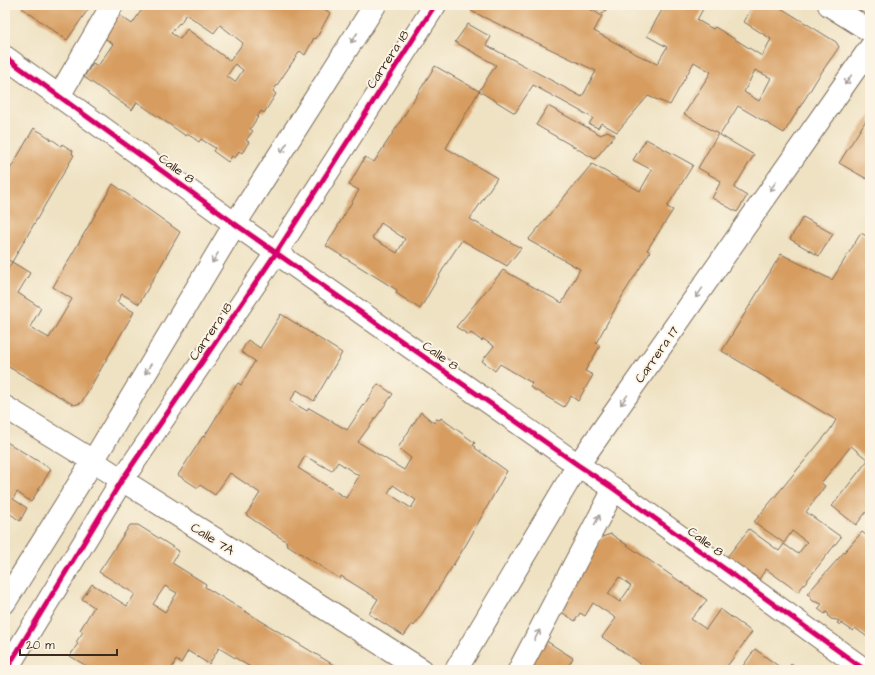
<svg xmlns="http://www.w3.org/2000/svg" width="875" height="675" viewBox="0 0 875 675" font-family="'Architects Daughter',sans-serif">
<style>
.building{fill:#d79d60;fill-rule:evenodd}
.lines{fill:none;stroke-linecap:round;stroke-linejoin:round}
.minor-casing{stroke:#7a6a58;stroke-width:24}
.minor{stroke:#fff;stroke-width:22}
.cycleway-casing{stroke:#fcf5e5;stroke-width:8}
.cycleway{stroke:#d6006c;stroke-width:5}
.oneway{stroke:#a79f9a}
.labels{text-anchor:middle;stroke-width:4;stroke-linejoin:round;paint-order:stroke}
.street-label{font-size:13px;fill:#3b2a1e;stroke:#fcf5e5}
</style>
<rect width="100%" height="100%" fill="#fcf5e5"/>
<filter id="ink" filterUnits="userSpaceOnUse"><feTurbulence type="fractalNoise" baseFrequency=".025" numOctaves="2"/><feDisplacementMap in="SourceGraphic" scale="8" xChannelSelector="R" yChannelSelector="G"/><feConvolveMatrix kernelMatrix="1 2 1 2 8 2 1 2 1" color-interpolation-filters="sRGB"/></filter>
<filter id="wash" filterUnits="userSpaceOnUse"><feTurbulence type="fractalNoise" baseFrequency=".012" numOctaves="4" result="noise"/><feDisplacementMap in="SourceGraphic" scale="16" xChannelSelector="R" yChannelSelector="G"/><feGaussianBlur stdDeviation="0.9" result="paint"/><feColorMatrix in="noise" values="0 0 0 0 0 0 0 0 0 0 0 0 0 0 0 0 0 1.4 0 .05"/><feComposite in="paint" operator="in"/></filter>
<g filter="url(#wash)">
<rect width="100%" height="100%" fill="#efe2c3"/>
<g id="blocks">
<g class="building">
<path d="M24,5H91L67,40L22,8Z"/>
<path d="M145,5H319L330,13L316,39L314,38L305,55L300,51L273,91L276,94L264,113L261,111L257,117H258L250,129L253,131L246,140L249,142L242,153L239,151L235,158L232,156L228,162L213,151L215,148L201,139L199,142L188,134L186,136L137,102L132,110L84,77L93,63L98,66L113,44L103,37L118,14L132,24ZM186,14L214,33L220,25L243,43L230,61L187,29L180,39L171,33L179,23L180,24ZM235,64L243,70L235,82L227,76Z"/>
<path d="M474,5H583L602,16L594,31L636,54L657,64L667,47L647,36L665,5H705L697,20L713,29L715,27L762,56L771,39L744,22L753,5H776L836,42L839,47L819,76L784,133L738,106L720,135L754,155L734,188L747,196L737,212L712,198L721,181L698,168L718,134L684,114L711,72L694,62L670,105L648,96L617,132L601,123L598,128L589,124L593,118L533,85L515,113L479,91L496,65L455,42L468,24L491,37L486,45L582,97L596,71L471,11ZM755,70L771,78L759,101L744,92Z"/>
<path d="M588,5H609L603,14Z"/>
<path d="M435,66L479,91L446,148L497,178L470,219L521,248L507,266L462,240L446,264L420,309L396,293L397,290L326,246L359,190L349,185L365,157L374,162L400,122ZM381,223L405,239L397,253L372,238Z"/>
<path d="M548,106L601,135L607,131L615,135L595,159L536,125Z"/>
<path d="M870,114V174L867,179L839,163Z"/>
<path d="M34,128L38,131H39L51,139L50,140H53L61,146L62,144L73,151L72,154L74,155L12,262L5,258V178Z"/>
<path d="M646,139L693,165L667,207L673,210L647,250L650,252L624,293L596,343L600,346L585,371L593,375L578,401L571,396L564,407L530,387L532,383L500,364L495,371L482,361L494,346L483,339L482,341L471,333L469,335L456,327L503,270L562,303L580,269L528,240L592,164L640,191L652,170L633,160Z"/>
<path d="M113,184L180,232L139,304L122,294L117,302L134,312L81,403L74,405L7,366L5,369V274L12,262L30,273L18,293L41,308L30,327L49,338L72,299L53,287Z"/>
<path d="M803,217L833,234L819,256L790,239Z"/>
<path d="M861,233L870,238V507L856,525L832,506L868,460L851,446L821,483L825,486L806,512L841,537L798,592L766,569L759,579L727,557L749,529L779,551L784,544L798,554L807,542L792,531L784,543L754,522L830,430L836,420L722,351L781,254L832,280Z"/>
<path d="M281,314L342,353L314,401L297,390L290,401L307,411L309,408L347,430L378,384L393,394L358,442L404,470L411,458L398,448L421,412L434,423L436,419L440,420L441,418L475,443L473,445L476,447L475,448L507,471L467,543L440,586L414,626L412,624L404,636L369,614L378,599L341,576L340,579L286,544L287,542L246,515L260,493L230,473L215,495L200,485L198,488L178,475L203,436L204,437L230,395L238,383L241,385L255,361L241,352L248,340L260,348ZM305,456L332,471L338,462L359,476L346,498L298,468ZM393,485L416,500L411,508L388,493Z"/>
<path d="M5,441L51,469L31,502L17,492L13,499L27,508L20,521L5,510Z"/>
<path d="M130,525H138L179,551L172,563L206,584L205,587L342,670H255L219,648L209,664L188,651L181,663L176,660L171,670H93L70,656L78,643L76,642L83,632L80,630L94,607L82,599L92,584L127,606L135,594L99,572ZM165,586L177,593L165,612L153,604Z"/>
<path d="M862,532L870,538V639L855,628L853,631L841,623L840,625L837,623L839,621L837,620L831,619L829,617L828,613L826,612L825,614L818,609L822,604L813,601L811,599V596L807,594Z"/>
<path d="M611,534L707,600L691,619L706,629L720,609L752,632L725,669L726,670H645L646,668L602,637L616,618L593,603L585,616L580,613L575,621L557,609L602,537ZM619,577L631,586L620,602L608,594Z"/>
<path d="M540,637L573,658L566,670H520Z"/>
<path d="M755,649L784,670H740Z"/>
<path d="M791,664L800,670H787Z"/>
</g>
</g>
</g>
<g filter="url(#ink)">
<use href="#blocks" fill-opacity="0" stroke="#7a6a58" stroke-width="1"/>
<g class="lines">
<g class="minor-casing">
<g id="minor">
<path d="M829,5L870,31"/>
<path d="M5,57L235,224L578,465L614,489L865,670"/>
<path d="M59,96L112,5"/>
<path d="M5,407L93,461L122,480L422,670"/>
<path d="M5,602L93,461L235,224L375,5"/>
<path d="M6,670L122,480L276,253L435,5"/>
<path d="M456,670L578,465L870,48"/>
<path d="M519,670L614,489"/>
</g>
</g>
<use href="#minor" class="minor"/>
<g class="cycleway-casing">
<g id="cycleway">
<path d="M5,57L235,224L578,465L614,489L865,670"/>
<path d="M6,670L122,480L276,253L435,5"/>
</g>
</g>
<use href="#cycleway" class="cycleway"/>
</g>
<defs><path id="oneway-shaft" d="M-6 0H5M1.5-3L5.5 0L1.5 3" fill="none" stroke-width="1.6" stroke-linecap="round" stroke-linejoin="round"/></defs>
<g class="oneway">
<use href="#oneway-shaft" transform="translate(354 38) rotate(123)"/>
<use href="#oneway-shaft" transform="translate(848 80) rotate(125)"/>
<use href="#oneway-shaft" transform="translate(284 148) rotate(123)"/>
<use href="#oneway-shaft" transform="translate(773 186) rotate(125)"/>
<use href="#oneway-shaft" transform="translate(215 258) rotate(121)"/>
<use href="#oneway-shaft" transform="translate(699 293) rotate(125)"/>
<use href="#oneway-shaft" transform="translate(148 369) rotate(121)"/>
<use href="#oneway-shaft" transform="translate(624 400) rotate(125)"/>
<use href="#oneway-shaft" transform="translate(597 520) rotate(-62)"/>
<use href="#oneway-shaft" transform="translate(537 635) rotate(-62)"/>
</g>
</g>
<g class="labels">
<g class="street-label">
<text transform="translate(387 59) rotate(-57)" y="5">Carrera 18</text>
<text transform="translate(177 168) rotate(36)" y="5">Calle 8</text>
<text transform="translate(210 331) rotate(-56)" y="5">Carrera 18</text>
<text transform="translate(656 354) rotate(-55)" y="5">Carrera 17</text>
<text transform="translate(441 355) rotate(35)" y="5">Calle 8</text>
<text transform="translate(213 538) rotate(32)" y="5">Calle 7A</text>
<text transform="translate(706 541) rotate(36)" y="5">Calle 8</text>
</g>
</g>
<rect width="875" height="675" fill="none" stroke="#fcf5e5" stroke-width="20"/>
<path d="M20 649v6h97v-6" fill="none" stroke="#3b2a1e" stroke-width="2"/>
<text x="26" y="649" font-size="12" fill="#3b2a1e" stroke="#fcf5e5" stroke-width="3" paint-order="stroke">20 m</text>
</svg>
